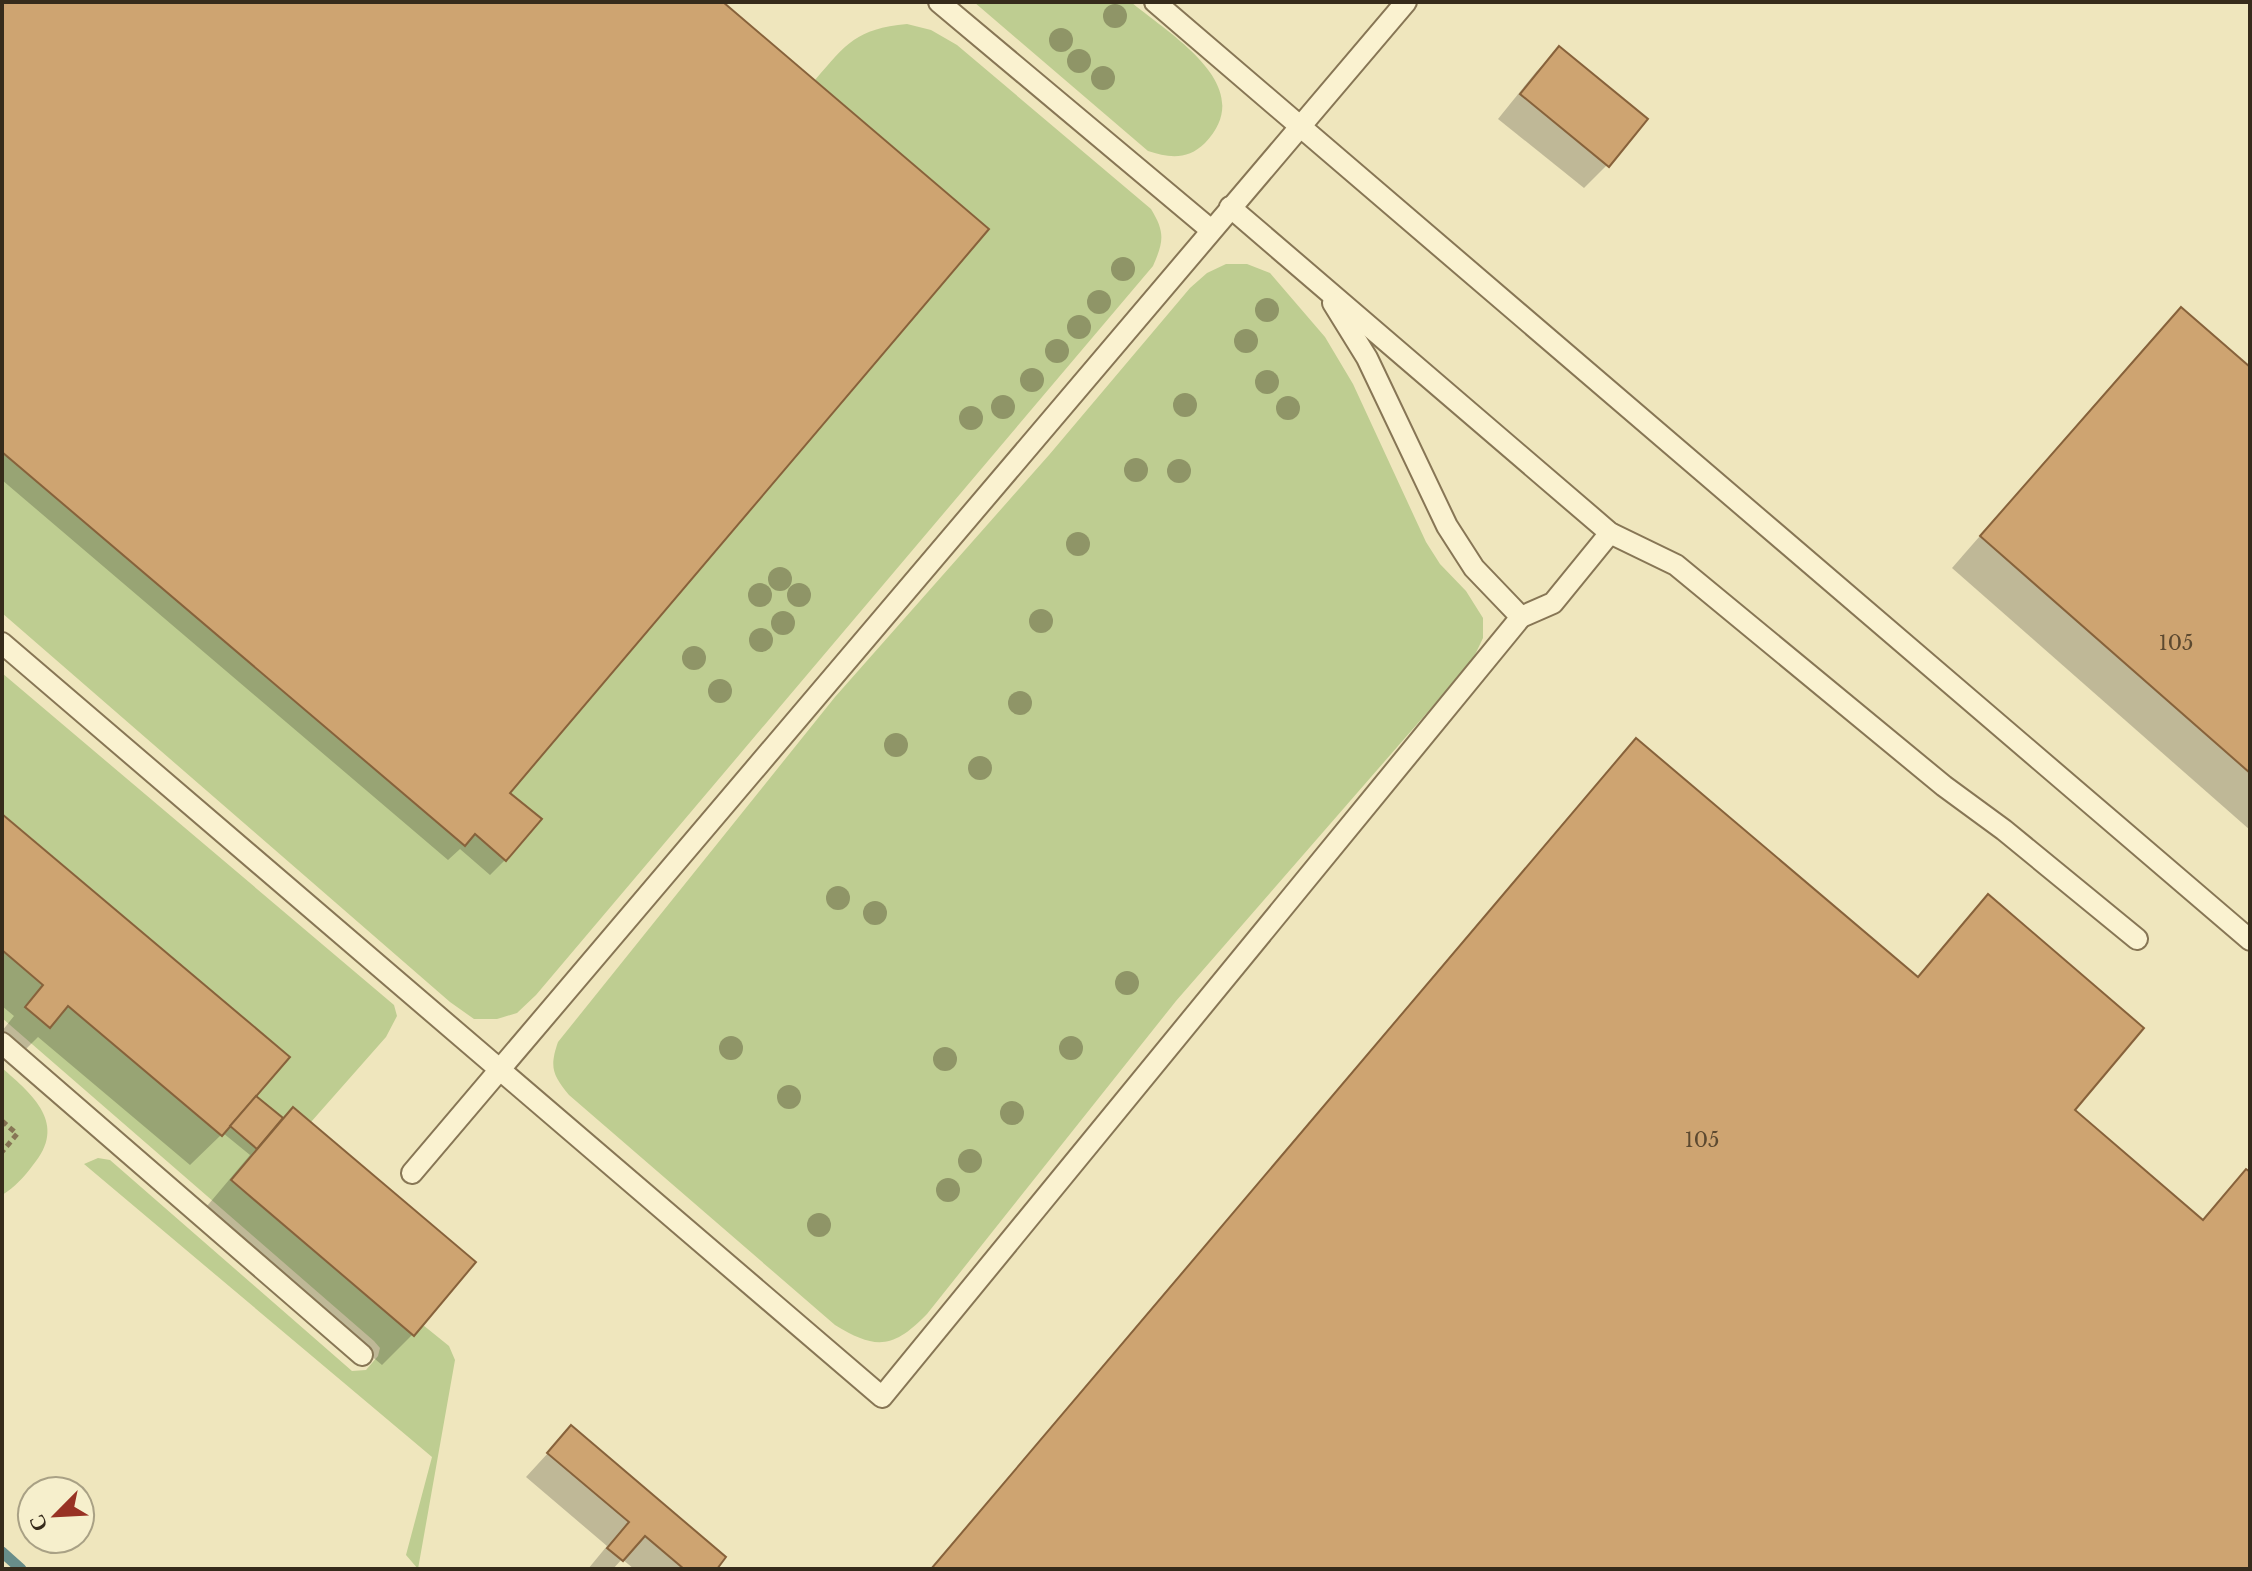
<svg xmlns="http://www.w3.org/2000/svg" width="2252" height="1571" viewBox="0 0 2252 1571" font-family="'Libre Baskerville',serif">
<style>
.green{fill:#becd91}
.shadow{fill:#0003}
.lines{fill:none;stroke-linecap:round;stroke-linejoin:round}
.stream{stroke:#688d89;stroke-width:11}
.building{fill:#cea471;stroke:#87623b;stroke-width:2}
.lane-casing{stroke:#877655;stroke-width:24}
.path{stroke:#877655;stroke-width:5;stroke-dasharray:6 4;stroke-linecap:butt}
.lane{stroke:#faf2d0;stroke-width:20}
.tree{fill:#8f9567}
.labels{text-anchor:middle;stroke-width:8;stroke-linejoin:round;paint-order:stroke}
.number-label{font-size:20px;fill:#5c4930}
</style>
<rect width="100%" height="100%" fill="#efe6bd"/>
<g class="green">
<path d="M974,2H1131C1170,35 1260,86 1205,143C1188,160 1169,158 1148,151Z"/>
<path d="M907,24L931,30L957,45L1151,209C1165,232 1164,241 1153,266L536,995L517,1013L497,1019H474L450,1002L2,613V452L465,846L475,834L507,861L542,819L510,793L989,229L815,80C847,43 856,29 907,24Z"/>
<path d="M1226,264H1247L1270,273L1325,337L1353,384L1426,542L1440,564L1466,591L1483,618V638L1472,661L1176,1001L927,1314C893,1349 876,1350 835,1325L569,1095C553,1075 549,1068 558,1042L835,697L1049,455L1190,288L1207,273Z"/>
<path d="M2,673L394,1005L397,1016L386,1037L311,1122L293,1107L283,1118L256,1096L289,1056L2,813Z"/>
<path d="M2,950L43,985L25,1007L50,1027L68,1006L222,1136L230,1126L257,1149L231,1181L414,1336L423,1325L449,1346L455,1360L418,1569L406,1555L432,1457L84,1164L98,1158L110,1160L352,1371L366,1370L378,1356L380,1348L374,1341L2,1018Z"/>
<path d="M2,1068C33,1095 68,1124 33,1165C24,1177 15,1187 2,1195Z"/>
</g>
<g class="shadow">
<path d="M2,2H720L507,793L505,860L490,875L460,849L448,860L2,480Z"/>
<path d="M1559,49L1607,165L1584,188L1498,119L1536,72Z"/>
<path d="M2181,310L2250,370V830L1952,568L2151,340Z"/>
<path d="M2,816L247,1104L256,1099L282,1120L412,1335L382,1365L202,1212L250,1155L223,1133L190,1165L38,1037L18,1057L2,1043V1031L14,1016L2,1006Z"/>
<path d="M571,1428L714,1569H634L622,1559L613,1569H588L607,1546L526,1477Z"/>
</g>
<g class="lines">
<path class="stream" d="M2,1552L21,1569"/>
</g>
<g class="building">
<path d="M2,2H723L989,229L510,793L542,819L506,861L475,834L465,846L2,452Z"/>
<path d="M1559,46L1648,119L1609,167L1520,94Z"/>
<path d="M2181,307L2250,367V773L1980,536Z"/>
<path d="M1636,738L1918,977L1988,894L2144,1028L2075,1110L2203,1220L2246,1169L2250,1172V1569H931Z"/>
<path d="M2,814L290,1057L222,1136L68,1006L50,1028L25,1007L43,985L2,950Z"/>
<path d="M256,1096L283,1118L257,1149L230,1126Z"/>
<path d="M293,1107L476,1262L414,1336L231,1180Z"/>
<path d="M571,1425L726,1557L717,1569H684L645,1536L623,1561L607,1548L629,1522L547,1453Z"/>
</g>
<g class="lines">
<g class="lane-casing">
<g id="lane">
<path d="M939,2L1211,230"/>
<path d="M1155,2L2250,940"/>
<path d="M1230,207L1610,533L1676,565L1944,786L2004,830L2137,939"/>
<path d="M1333,303L1367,358L1447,526L1474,568L1521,617"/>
<path d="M2,643L882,1397L1521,617L1553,603L1610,533"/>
<path d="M2,1043L362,1355"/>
<path d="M412,1173L1406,2"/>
</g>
</g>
<path class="path" d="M2,1121L17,1134L2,1152"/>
<use href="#lane" class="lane"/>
</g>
<g class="tree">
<circle cx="1115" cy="16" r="12"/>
<circle cx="1061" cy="40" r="12"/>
<circle cx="1079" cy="61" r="12"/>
<circle cx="1103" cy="78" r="12"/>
<circle cx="1123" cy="269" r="12"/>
<circle cx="1099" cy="302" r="12"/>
<circle cx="1267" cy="310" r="12"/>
<circle cx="1079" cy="327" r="12"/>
<circle cx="1246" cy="341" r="12"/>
<circle cx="1057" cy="351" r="12"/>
<circle cx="1032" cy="380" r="12"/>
<circle cx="1267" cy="382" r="12"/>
<circle cx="1185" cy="405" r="12"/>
<circle cx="1003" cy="407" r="12"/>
<circle cx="1288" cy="408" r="12"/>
<circle cx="971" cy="418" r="12"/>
<circle cx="1136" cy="470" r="12"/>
<circle cx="1179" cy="471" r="12"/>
<circle cx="1078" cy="544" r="12"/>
<circle cx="780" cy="579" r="12"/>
<circle cx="760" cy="595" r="12"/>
<circle cx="799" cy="595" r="12"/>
<circle cx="1041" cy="621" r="12"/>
<circle cx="783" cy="623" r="12"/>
<circle cx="761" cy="640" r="12"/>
<circle cx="694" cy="658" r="12"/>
<circle cx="720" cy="691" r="12"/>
<circle cx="1020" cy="703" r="12"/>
<circle cx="896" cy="745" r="12"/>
<circle cx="980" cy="768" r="12"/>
<circle cx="838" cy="898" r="12"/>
<circle cx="875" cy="913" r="12"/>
<circle cx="1127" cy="983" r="12"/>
<circle cx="731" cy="1048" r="12"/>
<circle cx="1071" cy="1048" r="12"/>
<circle cx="945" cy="1059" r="12"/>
<circle cx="789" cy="1097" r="12"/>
<circle cx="1012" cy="1113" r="12"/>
<circle cx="970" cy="1161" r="12"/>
<circle cx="948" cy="1190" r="12"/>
<circle cx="819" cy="1225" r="12"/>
</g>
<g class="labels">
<g class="number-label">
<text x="2176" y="650">105</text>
<text x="1702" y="1147">105</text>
</g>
</g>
<rect width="2252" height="1571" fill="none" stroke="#362b1b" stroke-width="8"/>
<g transform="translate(56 1515) rotate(246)"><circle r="38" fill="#f6efcc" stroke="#a9a185" stroke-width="2"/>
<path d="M0-6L14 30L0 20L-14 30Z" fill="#983224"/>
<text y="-12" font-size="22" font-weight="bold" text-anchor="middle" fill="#362b1b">С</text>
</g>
</svg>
